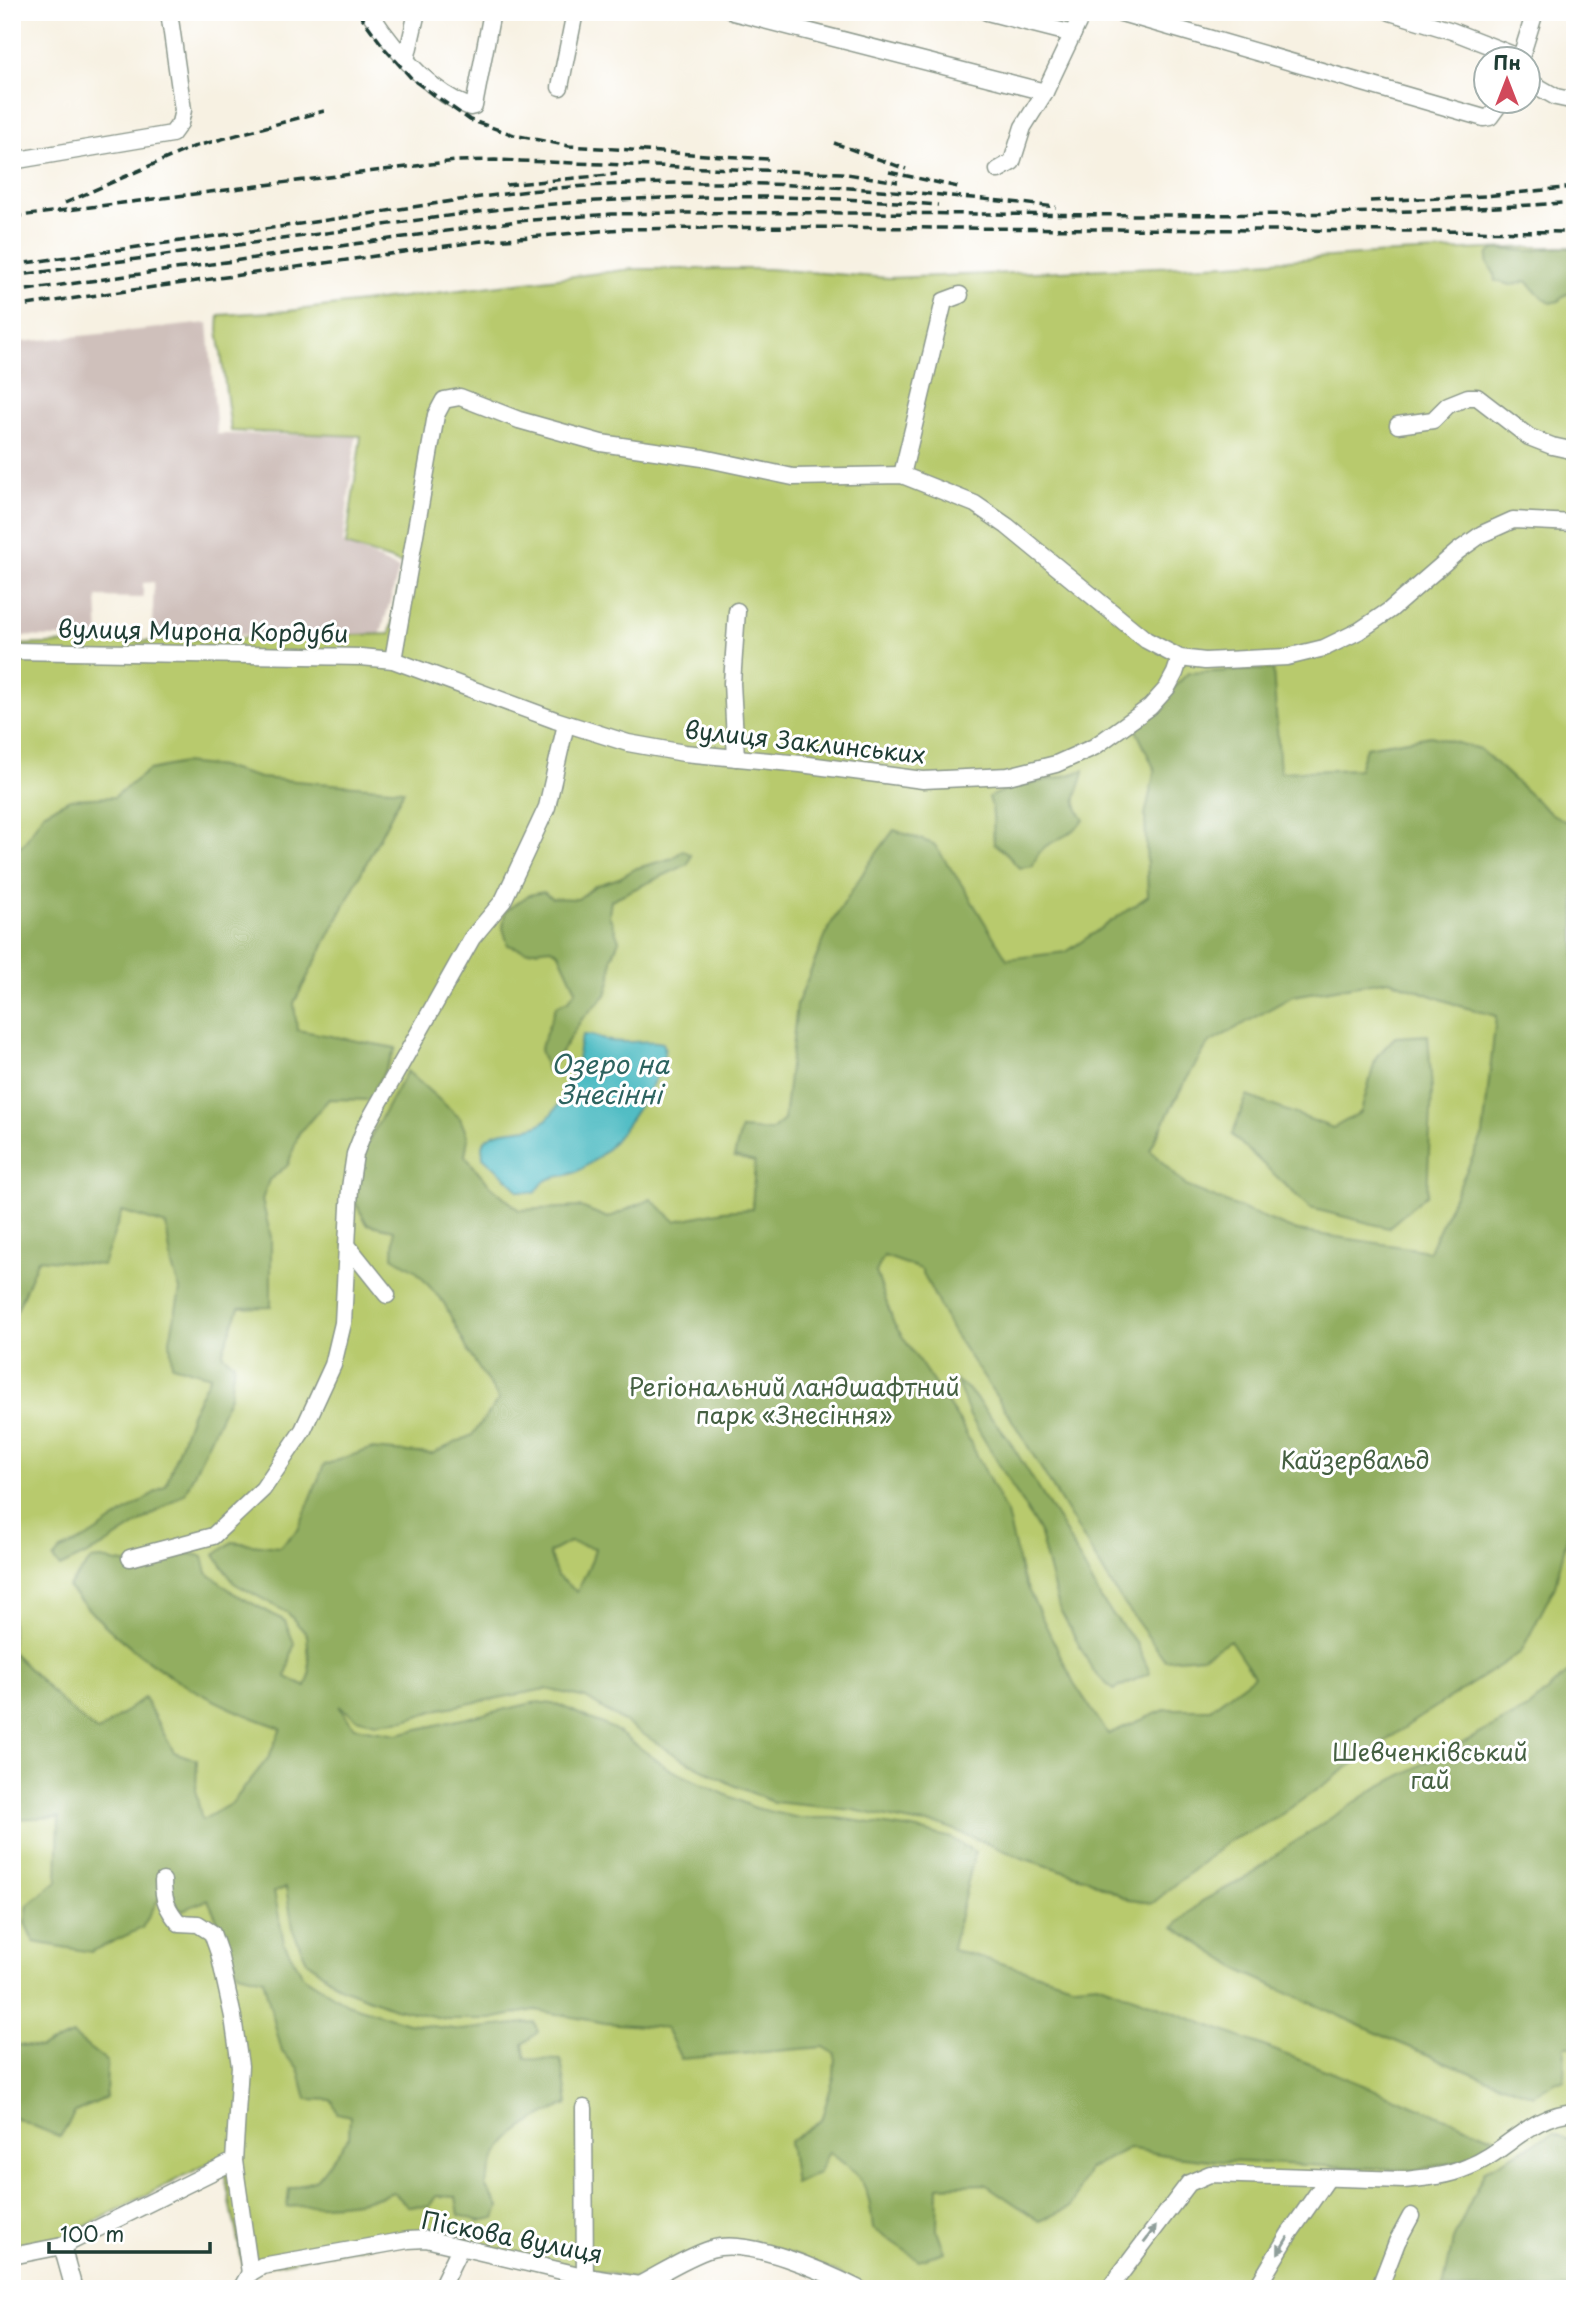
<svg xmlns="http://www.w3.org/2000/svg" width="1587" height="2301" viewBox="0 0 1587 2301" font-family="'Playpen Sans',sans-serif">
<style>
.industrial{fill:#cfc0bb}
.green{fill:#b8ca6d;stroke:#6c8450;stroke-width:2}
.forest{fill:#92ae60;stroke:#58764a;stroke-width:2;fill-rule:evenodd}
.water{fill:#4dbbc3;stroke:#367c7c;stroke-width:2}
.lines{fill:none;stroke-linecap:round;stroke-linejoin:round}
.minor-casing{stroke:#8b978b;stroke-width:19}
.minor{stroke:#fff;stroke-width:16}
.rail{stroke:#1f3d34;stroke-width:3.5;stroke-dasharray:10 5;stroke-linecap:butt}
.oneway{fill:#8f9e9a}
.labels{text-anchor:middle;stroke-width:6;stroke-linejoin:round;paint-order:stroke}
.street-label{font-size:24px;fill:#1f3d34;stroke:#fff}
.park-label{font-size:24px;fill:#456042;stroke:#fff}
.water-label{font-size:26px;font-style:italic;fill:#2d635f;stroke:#fff}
</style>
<rect width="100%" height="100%" fill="#fff"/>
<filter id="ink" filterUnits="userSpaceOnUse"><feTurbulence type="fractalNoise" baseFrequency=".0143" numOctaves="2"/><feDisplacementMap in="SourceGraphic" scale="14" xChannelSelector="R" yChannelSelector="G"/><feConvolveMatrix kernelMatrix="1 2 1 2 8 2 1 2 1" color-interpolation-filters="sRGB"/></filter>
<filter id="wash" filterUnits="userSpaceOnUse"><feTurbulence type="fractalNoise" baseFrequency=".00686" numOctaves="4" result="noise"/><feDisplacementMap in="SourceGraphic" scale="28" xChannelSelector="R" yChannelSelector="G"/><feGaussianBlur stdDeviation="1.57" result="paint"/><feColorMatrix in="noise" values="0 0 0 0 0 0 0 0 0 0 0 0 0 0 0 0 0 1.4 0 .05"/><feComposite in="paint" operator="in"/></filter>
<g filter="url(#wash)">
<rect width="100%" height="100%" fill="#f7f1e2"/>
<path class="industrial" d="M208,323L217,434L356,436L343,543L399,569L380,636L152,634L154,582L143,583V598L97,597L99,638L12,636V343Z"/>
<path class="green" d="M1532,247H1575V2289H873L803,2258L757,2242L720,2241L634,2279L424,2235L244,2270L221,2157L59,2240L12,2249V645L390,634L403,564L346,545L361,436L231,431L218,329L219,315L289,311L632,269H768L889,278L1230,264L1373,254Z"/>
<g class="forest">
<path d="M1562,247L1575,249V292L1564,295L1559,301L1550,303L1537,293L1527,281L1511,285L1495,281L1494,273L1487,262L1488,254L1495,249L1529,251Z"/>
<path d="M1273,669L1280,772L1359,769L1366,747L1431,736L1480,749L1549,812L1575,827V1506L1555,1586L1521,1652L1414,1721L1275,1819L1227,1842L1153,1903L1129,1900L1086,1878L1025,1859L942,1825L916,1823L853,1810L773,1802L731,1784L679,1757L586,1698L546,1689L440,1709L405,1720L376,1723L356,1718L339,1706L354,1727L397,1734L537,1702L559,1705L614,1729L669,1769L755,1808L799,1818H837L913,1829L951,1838L975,1852L952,1949L1076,1985L1097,1983L1290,2056L1496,2138L1467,2160L1415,2170L1220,2161L1165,2155L1128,2148L1089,2169L1071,2207L1040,2221L985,2184L938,2186L937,2230L945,2252L919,2260L873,2229C868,2184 866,2180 829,2152L818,2173L795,2184L789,2142L821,2120L834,2077L835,2054L824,2047L681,2059L666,2028L605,2023L535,2010L491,2019H447L394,2008L341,1988L307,1961L294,1933L286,1888L274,1891L284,1943L303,1976L347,2004L408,2023L461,2030L534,2022L538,2032L523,2044L526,2059L561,2060L568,2104C542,2116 511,2129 497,2155C492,2164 489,2176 485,2186L499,2207L495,2218L480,2221L459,2215L456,2197L436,2196L429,2207L408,2206L393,2192C359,2207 323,2204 287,2207L289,2189L317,2179L349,2137L350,2116L337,2113L332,2100L306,2099L298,2068L282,2052L263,1979L238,1973L222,1930L208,1900L182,1910L161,1895L142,1928L91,1952L34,1942L25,1923L28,1905L57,1881L59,1817L12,1819V1652L66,1706L98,1732L144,1698L174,1752L197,1760L196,1794L202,1820L232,1803L269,1757L281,1728C196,1699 127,1655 68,1587L91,1560L101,1559L130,1564L174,1551L203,1556L207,1573L235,1594L285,1621L294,1643L286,1677L306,1687L310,1674L307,1635L288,1613L234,1583L215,1555L232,1542L279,1547L298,1530L324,1465L370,1449L432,1454L472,1435L499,1399L470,1355L444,1303L416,1271L393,1257L394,1230L367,1224L354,1200L365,1147L407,1071L460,1118L468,1138L465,1156L489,1184L519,1210L581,1207L608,1218L651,1199L675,1221L723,1211L752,1209L755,1162L734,1157L741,1129L771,1131L784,1120L797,1004L829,927L870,862L894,830L934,844L962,885L1007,959L1066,952L1148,896L1145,815L1155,770L1135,728L1188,673ZM1389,980L1460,1006L1496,1016L1483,1135L1429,1251L1297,1231L1186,1186L1150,1150L1183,1085L1208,1044L1293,996ZM884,1256L921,1269L952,1331L1009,1415L1117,1594L1165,1660L1202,1657L1230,1640L1254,1676L1210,1709H1167L1108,1734L1074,1683L1022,1577L1007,1514L960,1422L894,1324L876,1272ZM569,1542L595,1548L592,1560L577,1592L557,1576L549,1553Z"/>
<path d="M183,763L222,767L260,778L404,790L294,1003L297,1030L396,1048L370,1100L329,1099L299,1133L288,1165L269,1180L262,1200L271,1237V1307L239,1308L222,1354L234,1363L230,1396L185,1493L102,1547L60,1567L53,1559L61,1550L87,1538L166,1485L191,1414L210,1376L172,1365L170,1340L180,1290L172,1266L166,1225L122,1211L103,1265L38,1259L12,1322V849L24,844L43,813L70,799L114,797L149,770Z"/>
<path d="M1084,770C1081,794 1067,795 1084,820C1080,824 1076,829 1071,832C1053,845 1041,841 1033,866L1019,868L1005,852L994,844C992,824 996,818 989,797C1019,782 1053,782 1084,770Z"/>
<path d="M683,850L691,855L688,864L611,900L609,915L619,940L612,958L611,977L606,995L582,1019L548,1072L540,1050L556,1006L568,1001L576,990L559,953L551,948L526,951L508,945L503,928L505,911L529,895L543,892L552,898L578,899L595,886L619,878L637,868L673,858Z"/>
<path d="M1428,1035L1432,1090L1427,1194L1388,1228L1310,1208L1232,1135L1247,1096L1333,1128L1361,1112L1376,1057L1395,1037Z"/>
<path d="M956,1380L968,1389L1007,1437L1066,1533L1102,1601L1137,1644L1150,1673L1113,1690L1093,1671L1059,1608L1039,1531L970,1416Z"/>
<path d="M1575,1666V2046H1565L1564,2081H1557L1533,2095L1474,2074L1390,2039L1245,1973L1174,1927L1202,1901L1251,1875L1278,1853L1375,1789L1527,1709Z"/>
<path d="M73,2035L107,2062L106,2098L75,2112L60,2137L12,2117V2044L40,2048Z"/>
<path d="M1553,2133L1575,2143V2289H1443L1453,2240L1485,2170Z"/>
</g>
<path class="water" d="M583,1035C592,1034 596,1038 605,1040C624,1045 644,1039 663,1043C674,1062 619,1139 603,1153C596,1159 584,1168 576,1172C566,1177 554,1175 545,1181C541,1184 539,1189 535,1193L518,1191L512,1183L483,1157L482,1145C494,1122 529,1136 546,1120C561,1105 572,1083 577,1062C579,1053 578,1044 583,1035Z"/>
</g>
<g filter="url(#ink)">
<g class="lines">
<g class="minor-casing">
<g id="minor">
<path d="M369,12C393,48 428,92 470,107L474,106L492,12"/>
<path d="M733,12L1045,92"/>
<path d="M987,12L1073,34"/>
<path d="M1118,12L1484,118L1490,117L1501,102"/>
<path d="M1390,12L1452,31L1521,58"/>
<path d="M406,60L417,12"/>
<path d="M1520,60L1535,12"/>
<path d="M1528,81L1556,97L1575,101"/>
<path d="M560,87L575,12"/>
<path d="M12,161L172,134L180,123L183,110L169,12"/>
<path d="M998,170L1012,162L1023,127L1045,92L1083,12"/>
<path d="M1398,425L1433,420L1448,405L1468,397H1477L1529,437L1552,446L1575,451"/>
<path d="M902,475L944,301L960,295"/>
<path d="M12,651L361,657L393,660L555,720L628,743L684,753L801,764L923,780L1008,776L1056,764L1094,747L1150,707L1167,688L1175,673L1180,658"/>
<path d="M393,660L436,415L444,400L460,397L519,420L601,443L703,458L793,477L902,475L975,504L1007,526L1146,640L1180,658L1205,661L1287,657L1324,648L1359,631L1390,610L1458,551L1482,534L1513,520L1575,523"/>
<path d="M736,758L732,683L737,611"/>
<path d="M347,1245L387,1295"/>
<path d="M130,1558L213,1536L263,1489L303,1430L333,1365L343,1323L350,1188L355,1154L365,1128L472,938L503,901L547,807L566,724"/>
<path d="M163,1881C163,1899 167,1909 179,1923L198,1924L212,1933L219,1953L233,2017L240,2066L234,2161L250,2273"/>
<path d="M584,2108L585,2289"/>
<path d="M62,2246L74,2289"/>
<path d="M12,2256L62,2246L234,2161"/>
<path d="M250,2273L262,2266L408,2240L426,2239L587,2277L639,2285L642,2289"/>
<path d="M639,2285C662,2273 686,2257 711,2249C748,2237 825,2272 859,2289"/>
<path d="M241,2289L250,2273"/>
<path d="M440,2289L460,2248"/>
<path d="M1109,2289L1189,2183L1210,2174L1404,2180C1425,2178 1448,2176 1468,2167C1507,2152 1529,2115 1575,2112"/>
<path d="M1256,2289L1289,2234L1328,2178"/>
<path d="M1379,2289L1397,2242L1411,2216"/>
</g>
</g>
<use href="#minor" class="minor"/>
<g class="rail">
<path d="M358,12L385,49L413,80L470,120L514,135L569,146L768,159"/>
<path d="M834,143L906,169"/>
<path d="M889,172L958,187"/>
<path d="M506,185L617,174"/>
<path d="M1370,201L1486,196L1575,187"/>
<path d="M65,203L193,147L324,111"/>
<path d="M12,217L455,161L495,160L841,173L898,182"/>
<path d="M12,265C122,249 232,234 341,218C423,206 505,191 587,186C744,177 900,189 1056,207"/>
<path d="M12,276C124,261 236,245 348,230C421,220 494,208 568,203C691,194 815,195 938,205"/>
<path d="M12,292L518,221L612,214C933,208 1254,226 1575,202"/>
<path d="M12,307L482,241L623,229L793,227L1575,232"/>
</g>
</g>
<defs><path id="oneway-solid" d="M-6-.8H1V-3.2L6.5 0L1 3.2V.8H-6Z" transform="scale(1.75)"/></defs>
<g class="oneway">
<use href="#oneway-solid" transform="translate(1150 2234) rotate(-53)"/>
<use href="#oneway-solid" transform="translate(1283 2245) rotate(121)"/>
</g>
</g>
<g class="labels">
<g class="street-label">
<text transform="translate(203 632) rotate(1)" y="8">вулиця Мирона Кордуби</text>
<text transform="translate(805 743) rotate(6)" y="8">вулиця Заклинських</text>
<text transform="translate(512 2238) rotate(11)" y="8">Піскова вулиця</text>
</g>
<g class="park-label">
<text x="794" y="1396">Регіональний ландшафтний<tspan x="794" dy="28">парк «Знесіння»</tspan></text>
<text x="1355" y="1469">Кайзервальд</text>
<text x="1430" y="1761">Шевченківський<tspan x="1430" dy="28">гай</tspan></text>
</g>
<g class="water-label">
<text x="610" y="1074">Озеро на<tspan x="610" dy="30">Знесінні</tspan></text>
</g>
</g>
<rect width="1587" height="2301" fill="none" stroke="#fff" stroke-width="42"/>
<g transform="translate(1507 80)"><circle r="33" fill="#ffffff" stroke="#a5b1ae" stroke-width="2"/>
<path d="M0-5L12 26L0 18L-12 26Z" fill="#d1495b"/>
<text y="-10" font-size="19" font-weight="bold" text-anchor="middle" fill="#1f3d34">Пн</text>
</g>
<path d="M49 2242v10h161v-10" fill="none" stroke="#1f3d34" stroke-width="3.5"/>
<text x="60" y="2242" font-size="21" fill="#1f3d34" stroke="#ffffff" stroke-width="5" paint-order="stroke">100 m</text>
</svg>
